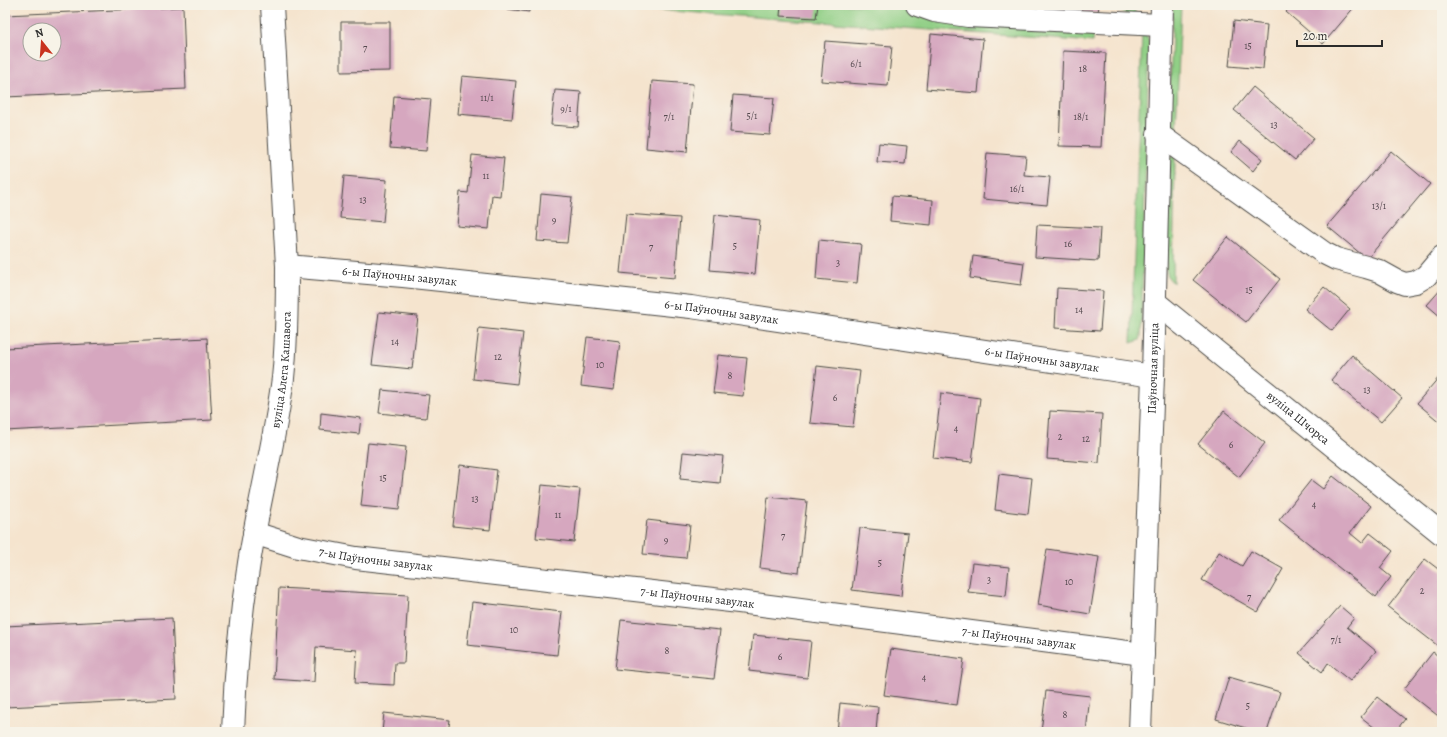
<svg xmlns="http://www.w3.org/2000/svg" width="1447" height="737" viewBox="0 0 1447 737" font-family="Alegreya,serif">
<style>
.green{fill:#91cf86;stroke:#5e7d58}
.building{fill:#d6a7bf;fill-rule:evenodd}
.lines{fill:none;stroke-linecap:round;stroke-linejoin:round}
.minor-casing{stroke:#494743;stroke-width:24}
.minor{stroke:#fff;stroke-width:22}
.labels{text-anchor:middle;stroke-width:4;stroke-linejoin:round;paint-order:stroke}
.number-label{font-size:10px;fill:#564a50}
.street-label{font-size:12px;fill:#2b2b2b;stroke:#f7f3e8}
</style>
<rect width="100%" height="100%" fill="#f7f3e8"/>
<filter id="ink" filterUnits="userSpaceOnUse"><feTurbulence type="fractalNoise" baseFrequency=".025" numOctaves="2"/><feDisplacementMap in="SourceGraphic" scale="8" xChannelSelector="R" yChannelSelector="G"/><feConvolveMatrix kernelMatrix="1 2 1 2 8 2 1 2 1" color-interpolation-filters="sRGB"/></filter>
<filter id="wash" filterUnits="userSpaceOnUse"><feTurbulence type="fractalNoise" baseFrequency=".012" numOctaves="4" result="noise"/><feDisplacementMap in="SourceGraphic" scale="16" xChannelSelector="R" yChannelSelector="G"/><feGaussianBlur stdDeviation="0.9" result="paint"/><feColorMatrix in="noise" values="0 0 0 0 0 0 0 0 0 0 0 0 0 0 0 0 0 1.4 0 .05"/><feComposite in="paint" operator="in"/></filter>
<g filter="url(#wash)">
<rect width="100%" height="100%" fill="#f5e4ce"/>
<g class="green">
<path d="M658,5H896L926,16L1132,32V36L1094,33L1093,42L658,10Z"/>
<path d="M1120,5H1135V17C1128,15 1121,14 1120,5Z"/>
<path d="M1173,5H1181L1176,130L1171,126L1169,120Z"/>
<path d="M1142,33L1147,36L1149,41L1141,336L1140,340L1131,343Z"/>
<path d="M1171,157H1175L1173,283L1168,277L1166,269L1169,159Z"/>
</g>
<g id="blocks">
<g class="building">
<path d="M507,5H529V12L507,9Z"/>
<path d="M781,5H818L816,18L780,16Z"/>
<path d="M955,5H1099L1098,13Z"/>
<path d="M1292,5H1356L1323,44L1286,12Z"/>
<path d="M183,7L186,89L5,97V15ZM30,30H54V54H30Z"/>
<path d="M1234,21L1267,25L1263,69L1229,66Z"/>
<path d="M341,22H390V71L341,72Z"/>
<path d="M931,34L983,39L978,93L926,89Z"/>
<path d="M825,41L892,46L888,86L821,81Z"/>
<path d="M1063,51L1106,53L1101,147L1059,146Z"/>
<path d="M462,76L516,81L512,119L458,114Z"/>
<path d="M652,81L693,84L687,152L646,148Z"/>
<path d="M1253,87L1314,138L1295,160L1234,110Z"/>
<path d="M555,90L581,92L578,127L551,125Z"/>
<path d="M733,95L774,98L770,135L730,132Z"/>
<path d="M394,96L431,99L426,151L390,148Z"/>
<path d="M1240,141L1262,159L1253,171L1231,152Z"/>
<path d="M879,143L907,146L905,164L877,162Z"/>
<path d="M1391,151L1430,184L1367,259L1327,226Z"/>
<path d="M987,153L1026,156L1024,175L1050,177L1047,205L983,199Z"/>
<path d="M472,155L504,158L500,196L492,195L489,229L457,226L460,192L468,193Z"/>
<path d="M344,176L387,180L383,222L340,218Z"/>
<path d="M541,194L572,197L567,243L537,241Z"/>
<path d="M892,196L933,200L931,225L890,221Z"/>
<path d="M626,214L680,218L675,278L620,273Z"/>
<path d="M715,215L760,220L755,274L710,270Z"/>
<path d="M1037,225L1100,228L1098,261L1035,257Z"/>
<path d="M1228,237L1280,279L1246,322L1193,280Z"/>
<path d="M819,240L861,244L857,283L816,279Z"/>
<path d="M973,256L1024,263L1021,285L970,278Z"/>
<path d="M1324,287L1350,309L1332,331L1305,309Z"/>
<path d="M1057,288L1103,291L1100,331L1055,328Z"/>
<path d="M1442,288V318L1427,305Z"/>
<path d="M379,312L418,316L412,369L372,365Z"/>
<path d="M479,328L523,333L517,384L473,379Z"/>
<path d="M587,337L620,341L614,390L581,386Z"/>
<path d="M207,338L212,420L5,431V348Z"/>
<path d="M718,355L747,358L743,396L713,393Z"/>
<path d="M1352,355L1402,398L1381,422L1331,380Z"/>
<path d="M817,366L860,371L853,427L810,423Z"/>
<path d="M1440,376L1442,378V424L1417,403Z"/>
<path d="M382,390L429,395L426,418L379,413Z"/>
<path d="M941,393L980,398L972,462L933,458Z"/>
<path d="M1050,411L1102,414L1099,463L1047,459Z"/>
<path d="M1224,411L1265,443L1239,477L1198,444Z"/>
<path d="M321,413L361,418L359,434L320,430Z"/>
<path d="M368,443L406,447L399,510L361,506Z"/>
<path d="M683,452L723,456L720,483L680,479Z"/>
<path d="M460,465L497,470L490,530L453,526Z"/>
<path d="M999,474L1032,478L1028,514L995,510Z"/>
<path d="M1333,476L1371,506L1350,533L1362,543L1370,533L1393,551L1380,568L1391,577L1376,597L1279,520L1311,480L1323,489Z"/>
<path d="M542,485L580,489L574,542L536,538Z"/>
<path d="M768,497L807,501L799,573L760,568Z"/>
<path d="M647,520L690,525L686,558L643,554Z"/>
<path d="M860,528L908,533L901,596L852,590Z"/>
<path d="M1047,549L1099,557L1090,614L1038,605Z"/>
<path d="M1251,551L1283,569L1258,612L1202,580L1219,552L1242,566Z"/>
<path d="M1425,559L1442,572V649L1388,607Z"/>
<path d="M972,563L1009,567L1006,596L968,592Z"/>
<path d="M279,588L408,595L404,663H395L394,685L355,683L357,650L316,647L314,682L274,679Z"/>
<path d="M472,602L562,612L557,655L467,645Z"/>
<path d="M1340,606L1354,618L1347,627L1376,651L1350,681L1328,663L1322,672L1299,653Z"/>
<path d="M172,618L176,699L5,707V626Z"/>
<path d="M621,620L720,630L714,679L615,669Z"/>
<path d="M753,635L811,641L807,678L749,671Z"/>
<path d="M891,649L964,659L957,705L884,695Z"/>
<path d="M1433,652L1442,659V719L1404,689Z"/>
<path d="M1229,677L1280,692L1267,732H1259L1216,719Z"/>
<path d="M1046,691L1090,696L1086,732H1041Z"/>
<path d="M1377,697L1405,719L1395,732H1380L1361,717Z"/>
<path d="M840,703L878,707L876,732H837Z"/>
<path d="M384,713L450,720L448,732H382Z"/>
</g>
</g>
</g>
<g filter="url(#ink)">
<use href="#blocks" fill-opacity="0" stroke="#494743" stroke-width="1"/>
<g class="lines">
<g class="minor-casing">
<g id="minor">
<path d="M917,5L934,11L968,16L1161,25"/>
<path d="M1158,134L1324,253L1336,259L1366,267L1379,271L1397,281L1405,284L1416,282L1426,276L1442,257"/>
<path id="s1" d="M287,266L403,276L691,307L1153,376"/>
<path id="s2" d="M1155,302L1442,534"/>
<path id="s3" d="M254,533L298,547L356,558L739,602L1143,654"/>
<path id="s4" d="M233,732C235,675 240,619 249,563C259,501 275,440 283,378C287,341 287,303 287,266L272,5"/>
<path id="s5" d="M1140,732L1153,376L1162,5"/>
</g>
</g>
<use href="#minor" class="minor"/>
</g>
</g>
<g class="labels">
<g class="number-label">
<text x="1248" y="49">15</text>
<text x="365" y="51">7</text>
<text x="856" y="67">6/1</text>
<text x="1083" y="72">18</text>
<text x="487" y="101">11/1</text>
<text x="566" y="112">9/1</text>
<text x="752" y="119">5/1</text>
<text x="669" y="120">7/1</text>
<text x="1081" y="120">18/1</text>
<text x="1274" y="128">13</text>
<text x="486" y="179">11</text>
<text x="1017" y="192">16/1</text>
<text x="363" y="203">13</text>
<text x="1379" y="209">13/1</text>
<text x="554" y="223">9</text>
<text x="1068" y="247">16</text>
<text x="735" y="249">5</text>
<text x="651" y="250">7</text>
<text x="838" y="266">3</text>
<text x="1249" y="293">15</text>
<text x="1079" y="313">14</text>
<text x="395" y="345">14</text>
<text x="498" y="360">12</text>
<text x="600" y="368">10</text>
<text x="730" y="379">8</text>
<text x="1367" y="393">13</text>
<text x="835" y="401">6</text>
<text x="956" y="432">4</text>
<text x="1060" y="440">2</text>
<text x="1086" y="442">12</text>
<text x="1231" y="448">6</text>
<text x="383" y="481">15</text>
<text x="475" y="502">13</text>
<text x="1314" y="508">4</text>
<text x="558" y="518">11</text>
<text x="783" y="539">7</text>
<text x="666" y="543">9</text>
<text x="880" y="566">5</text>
<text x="989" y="583">3</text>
<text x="1069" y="585">10</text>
<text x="1422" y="594">2</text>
<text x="1249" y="600">7</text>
<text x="514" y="633">10</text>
<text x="1336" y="643">7/1</text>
<text x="667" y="654">8</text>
<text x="780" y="660">6</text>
<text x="924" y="681">4</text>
<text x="1248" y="709">5</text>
<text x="1065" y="718">8</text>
</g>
<g class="street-label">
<text dy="4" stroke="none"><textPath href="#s1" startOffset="113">6-ы Паўночны завулак</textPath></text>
<text dy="4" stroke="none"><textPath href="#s1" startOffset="437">6-ы Паўночны завулак</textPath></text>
<text dy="4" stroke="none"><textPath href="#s1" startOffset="761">6-ы Паўночны завулак</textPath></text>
<text dy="4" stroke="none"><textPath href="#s5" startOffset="364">Паўночная вуліца</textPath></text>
<text dy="4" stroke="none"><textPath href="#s4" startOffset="366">вуліца Алега Кашавога</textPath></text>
<text dy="4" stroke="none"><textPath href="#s2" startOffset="184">вуліца Шчорса</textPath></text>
<text dy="4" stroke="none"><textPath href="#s3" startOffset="125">7-ы Паўночны завулак</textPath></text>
<text dy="4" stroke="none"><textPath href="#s3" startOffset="449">7-ы Паўночны завулак</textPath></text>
<text dy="4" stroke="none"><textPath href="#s3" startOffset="773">7-ы Паўночны завулак</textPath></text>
</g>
</g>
<rect width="1447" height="737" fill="none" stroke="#f7f3e8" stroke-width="20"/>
<g transform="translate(42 42) rotate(343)"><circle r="19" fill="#f7f3e8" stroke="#a5a39c"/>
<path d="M0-3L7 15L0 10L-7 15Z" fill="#c8321e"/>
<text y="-6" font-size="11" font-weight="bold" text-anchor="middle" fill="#2b2b2b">N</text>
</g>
<path d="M1297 40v6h85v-6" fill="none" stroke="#2b2b2b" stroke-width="2"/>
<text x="1303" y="40" font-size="12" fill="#2b2b2b" stroke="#f7f3e8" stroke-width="3" paint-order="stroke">20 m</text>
</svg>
